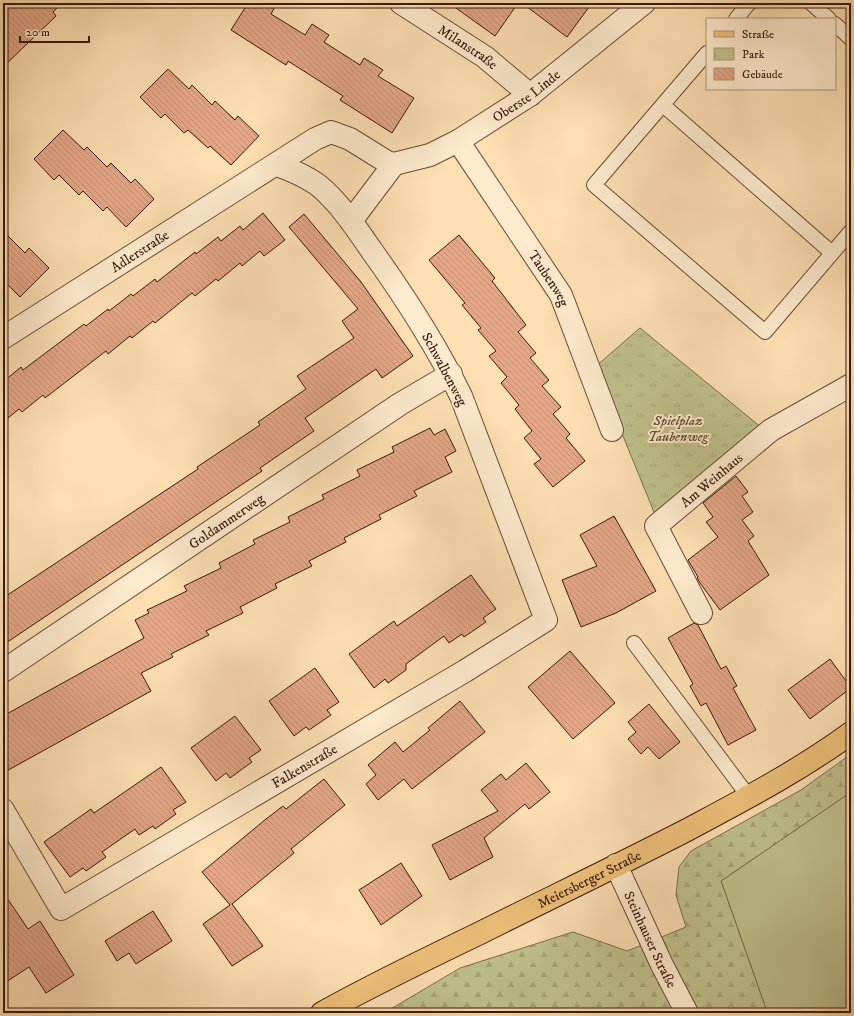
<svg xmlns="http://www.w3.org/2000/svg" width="854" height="1016" viewBox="0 0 854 1016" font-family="'IM FELL DW Pica',serif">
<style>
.grass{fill:#c0c18c;stroke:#7c6c4c}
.forest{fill:url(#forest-firs);stroke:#7c6c4c}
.park{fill:url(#park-tufts);stroke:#7c6c4c}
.building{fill:url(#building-back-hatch);stroke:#38180d}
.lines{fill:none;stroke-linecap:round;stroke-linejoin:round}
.service-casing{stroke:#694a36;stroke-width:16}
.minor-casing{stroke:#694a36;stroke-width:24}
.primary-casing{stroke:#38180d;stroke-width:24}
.service{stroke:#feeacd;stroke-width:14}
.minor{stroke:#feeacd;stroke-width:22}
.primary{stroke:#eec079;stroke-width:22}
.labels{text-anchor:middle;stroke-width:4;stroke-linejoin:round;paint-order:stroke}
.street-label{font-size:14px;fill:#38180d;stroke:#feeacd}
.park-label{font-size:14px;font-style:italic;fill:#614b33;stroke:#feeacd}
</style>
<defs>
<pattern id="forest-firs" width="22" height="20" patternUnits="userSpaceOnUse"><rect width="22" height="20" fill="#c0c18c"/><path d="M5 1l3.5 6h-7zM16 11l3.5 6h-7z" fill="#a6a578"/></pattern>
<pattern id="park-tufts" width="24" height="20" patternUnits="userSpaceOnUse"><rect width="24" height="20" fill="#c0c18c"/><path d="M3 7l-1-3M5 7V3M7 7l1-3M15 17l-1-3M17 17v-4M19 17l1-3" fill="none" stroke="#a6a578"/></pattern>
<pattern id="building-back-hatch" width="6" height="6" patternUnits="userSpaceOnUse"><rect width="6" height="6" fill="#e5a686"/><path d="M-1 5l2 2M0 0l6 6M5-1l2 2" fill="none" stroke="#c58e72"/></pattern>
</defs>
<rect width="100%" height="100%" fill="#fddfb2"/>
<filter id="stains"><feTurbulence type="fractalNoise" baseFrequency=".005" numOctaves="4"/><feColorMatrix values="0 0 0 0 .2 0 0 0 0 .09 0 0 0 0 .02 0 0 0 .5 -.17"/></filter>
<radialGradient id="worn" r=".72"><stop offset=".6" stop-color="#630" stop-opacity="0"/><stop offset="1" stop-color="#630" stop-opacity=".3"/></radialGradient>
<path class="grass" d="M851,792V1013H770L766,1009L721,881Z"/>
<path class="forest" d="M851,754V792L721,881L766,1009L770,1013H384L460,968L573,932L627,951L686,927L676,895L679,867L691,851L801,790Z"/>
<path class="park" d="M640,328L762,428L656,517L595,367Z"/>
<g class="building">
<path d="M3,3H62L53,12L56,16L3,67Z"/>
<path d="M248,3H277L271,14L305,35L312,24L329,35L324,42L360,65L364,58L383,70L378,76L414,98L392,133L340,100L343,96L288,61L286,65L231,30Z"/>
<path d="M449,3H518L495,36Z"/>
<path d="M522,3H592L567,37Z"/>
<path d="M168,69L189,89L192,85L212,105L215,101L235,120L238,116L259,136L231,165L210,146L208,148L188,130L184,133L165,114L161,118L140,97Z"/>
<path d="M63,130L84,150L87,147L107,167L111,163L131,183L135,179L154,199L126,227L107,207L103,211L83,191L79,195L59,175L54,180L34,159Z"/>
<path d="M263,213L285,240L264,256L260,251L242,266L240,263L218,281L216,279L195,296L192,293L155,323L153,321L132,338L130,336L108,354L106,351L45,398L43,395L22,412L19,409L3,422V382L21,367L23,370L84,324L86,326L108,309L109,311L131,294L133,296L155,279L157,282L195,252L196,254L218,237L221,241L240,226L243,230Z"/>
<path d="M304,214L361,282L413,356L382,378L376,369L305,418L314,431L260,468L262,471L3,645V598L198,469L197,467L260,425L258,422L306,389L297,376L354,338L342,321L358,309L289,227Z"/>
<path d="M3,231L25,253L29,248L49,268L20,297L3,280Z"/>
<path d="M459,235L495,278L492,281L526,325L518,332L536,353L530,358L549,380L542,386L561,407L553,414L570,434L566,438L585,461L553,487L534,464L541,459L524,438L532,431L515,409L519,405L501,383L507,377L489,356L496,351L478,330L481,328L462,305L465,303L429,260Z"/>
<path d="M430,428L434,435L445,429L456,451L445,457L452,472L414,491L417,496L379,515L381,519L344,538L346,542L309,561L312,566L275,584L277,588L240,607L243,613L206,631L209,635L171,654L173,657L141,673L151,691L3,773V716L144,638L135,620L149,613L147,610L187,591L184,586L221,568L219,563L255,544L253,540L290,522L288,517L324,499L322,495L360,476L357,470L394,452L392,447Z"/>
<path d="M736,476L748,492L742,496L753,512L742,520L754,536L748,541L769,575L720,610L700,583L697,578L698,577L688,560L718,537L706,522L713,517L703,503Z"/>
<path d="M614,516L656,591L616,613L581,627L562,580L597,566L580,535Z"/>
<path d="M471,575L496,609L483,618L486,622L464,637L462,634L449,643L444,636L406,664V670L388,683L385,679L374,688L349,654L394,621L397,626Z"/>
<path d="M694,623L698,625L721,669L726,666L737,686L733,688L756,730L728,745L706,703L701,706L690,686L693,684L668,638Z"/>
<path d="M570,651L615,703L573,739L528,687Z"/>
<path d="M830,659L851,688L810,719L788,690Z"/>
<path d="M315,668L339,702L327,710L331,715L309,730L306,727L294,736L269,701Z"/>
<path d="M460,701L485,732L412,789L404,779L378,800L366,784L376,775L368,765L395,742L403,752L430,730L428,728Z"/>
<path d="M649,704L680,742L659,759L648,747L641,754L628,739L636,732L628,722Z"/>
<path d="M235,716L261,750L249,758L252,762L230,778L226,773L216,781L191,748Z"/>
<path d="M526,763L550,792L529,809L525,804L484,838L493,857L450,880L432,845L498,811L481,790L501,774L506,780Z"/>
<path d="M161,767L186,802L173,810L176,814L155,829L153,826L139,835L135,829L102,852L106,857L86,871L83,868L70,877L44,842L91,809L94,813Z"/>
<path d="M324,779L345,805L291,849L294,853L232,904L263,946L232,966L203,924L230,905L202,872L266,819L283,806L286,809Z"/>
<path d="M401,863L422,896L381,925L359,890Z"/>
<path d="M3,892L28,929L40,921L74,975L46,993L29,967L3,984Z"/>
<path d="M153,911L172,941L136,964L129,953L117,961L105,941Z"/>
</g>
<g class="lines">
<g class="service-casing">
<g id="service">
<path d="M811,3L829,19"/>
<path d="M736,19L749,3"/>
<path d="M835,24L851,39"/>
<path d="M707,53L594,185L765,332L851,231"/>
<path d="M663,105L832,253"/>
<path d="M634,643L749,797"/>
</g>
</g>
<g class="minor-casing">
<g id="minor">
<path id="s1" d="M401,3L485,57L530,95"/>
<path id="s2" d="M458,141L561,295L612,430"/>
<path d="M351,221L394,164"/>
<path id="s3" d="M3,338L315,139L331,132L350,139L387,162L394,164L430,155L458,141L530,95L644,3"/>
<path id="s4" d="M701,613L656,526L771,430L851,385"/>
<path id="s5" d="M3,671L400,404L451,374"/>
<path id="s6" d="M3,810L61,909L465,671L546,620L461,396C436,345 405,297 372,251C356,228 340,203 318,185C305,176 292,170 277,165"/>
<path id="s7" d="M616,865L662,965L687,1013"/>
</g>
</g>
<g class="primary-casing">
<g id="primary">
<path id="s8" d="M322,1013C372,985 424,960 476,935C546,900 617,866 687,830C743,800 799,771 851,733"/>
</g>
</g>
<use href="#service" class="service"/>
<use href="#minor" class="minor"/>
<use href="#primary" class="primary"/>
</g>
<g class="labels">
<g class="street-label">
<text dy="5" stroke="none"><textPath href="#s1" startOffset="80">Milanstraße</textPath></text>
<text dy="5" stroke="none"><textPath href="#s3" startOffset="609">Oberste Linde</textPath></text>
<text dy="5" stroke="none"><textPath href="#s3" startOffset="162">Adlerstraße</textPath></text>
<text dy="5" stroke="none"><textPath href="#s2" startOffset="165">Taubenweg</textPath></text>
<text transform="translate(445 369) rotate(62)" y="5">Schwalbenweg</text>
<text dy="5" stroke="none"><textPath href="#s4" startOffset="170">Am Weinhaus</textPath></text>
<text dy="5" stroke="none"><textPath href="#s5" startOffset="269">Goldammerweg</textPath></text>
<text dy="5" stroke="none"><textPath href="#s6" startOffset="397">Falkenstraße</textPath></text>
<text dy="5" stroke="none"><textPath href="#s8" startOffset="299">Meiersberger Straße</textPath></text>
<text dy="5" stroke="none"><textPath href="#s7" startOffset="82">Steinhauser Straße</textPath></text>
</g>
<g class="park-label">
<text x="678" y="425">Spielplaz<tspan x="678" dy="16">Taubenweg</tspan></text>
</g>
</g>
<rect width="854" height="1016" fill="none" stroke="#fddfb2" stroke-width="16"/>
<rect x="4" y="4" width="846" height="1008" fill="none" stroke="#38180d" stroke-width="2"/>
<rect x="8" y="8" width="838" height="1000" fill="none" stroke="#38180d"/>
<rect x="706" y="18" width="130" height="72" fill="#feeacd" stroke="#af9680"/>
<rect x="714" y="31" width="20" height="6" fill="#eec079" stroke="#af9680"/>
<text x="742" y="38" font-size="12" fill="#38180d">Straße</text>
<rect x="714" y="48" width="20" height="12" fill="url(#park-tufts)" stroke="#af9680"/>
<text x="742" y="58" font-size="12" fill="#38180d">Park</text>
<rect x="714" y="68" width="20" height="12" fill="url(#building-back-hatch)" stroke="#af9680"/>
<text x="742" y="78" font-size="12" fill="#38180d">Gebäude</text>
<path d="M20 36v6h69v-6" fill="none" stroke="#38180d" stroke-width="2"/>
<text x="26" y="36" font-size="12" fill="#38180d" stroke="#feeacd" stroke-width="3" paint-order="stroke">20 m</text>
<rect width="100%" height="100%" filter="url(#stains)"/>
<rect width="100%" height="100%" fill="url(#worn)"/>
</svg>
